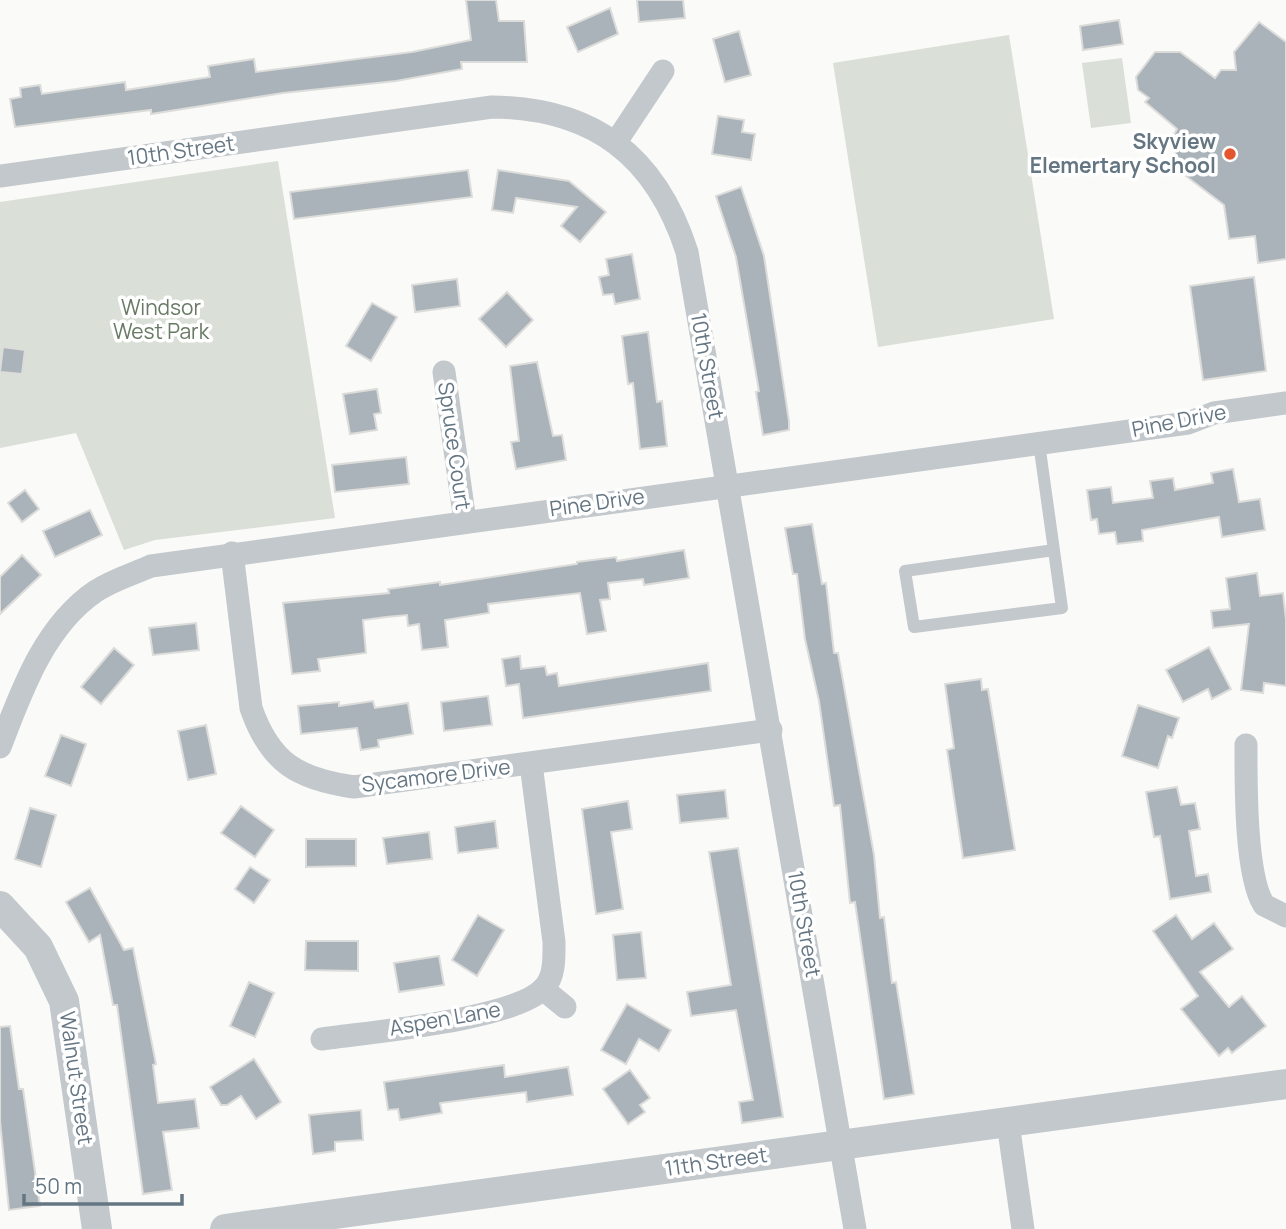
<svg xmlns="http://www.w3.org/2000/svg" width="1286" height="1229" viewBox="0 0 1286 1229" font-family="Manrope,sans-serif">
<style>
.green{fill:#dadfd7}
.building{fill:#aab3b9;stroke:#dcdcda;stroke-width:2}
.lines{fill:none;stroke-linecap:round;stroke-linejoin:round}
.service{stroke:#c3c8cc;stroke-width:12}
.minor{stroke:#c3c8cc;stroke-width:23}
.tertiary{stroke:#c3c8cc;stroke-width:30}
.poi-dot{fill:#e4572e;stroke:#fff;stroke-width:2.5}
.labels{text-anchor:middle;stroke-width:7;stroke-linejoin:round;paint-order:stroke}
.poi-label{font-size:21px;font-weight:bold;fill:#657683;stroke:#fff;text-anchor:end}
.street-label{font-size:21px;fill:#657683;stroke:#fff}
.park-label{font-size:21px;fill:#687a64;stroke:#fff}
</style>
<rect width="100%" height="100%" fill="#fafaf8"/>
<g class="green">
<path d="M1009,35L1054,319L878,347L833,63Z"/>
<path d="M1122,58L1131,123L1091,128L1082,63Z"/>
<path d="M278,161L335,518L155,540L124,550L76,433L0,448V202Z"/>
</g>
<g class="building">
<path d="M466,0H496L499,21H524L527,62H461L462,69L396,81L283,93L151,114V110L15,127L10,99L21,97L20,88L40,85L42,94L125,82L126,90L210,77L208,66L254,59L256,72L412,52L471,40Z"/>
<path d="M637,0H683L685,18L639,22Z"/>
<path d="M610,8L618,34L578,52L567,27Z"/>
<path d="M1119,20L1123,44L1083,50L1080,26Z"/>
<path d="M1259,22L1286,42V259L1258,263L1255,236L1229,239L1224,205L1178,170L1172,138L1177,129L1145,102L1149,98L1138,90L1136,77L1155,52H1180L1215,78L1221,70H1236L1234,52Z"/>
<path d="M739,31L751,75L725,82L713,39Z"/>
<path d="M718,116L744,120L742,132L755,134L751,160L712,154Z"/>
<path d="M468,170L472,197L294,219L290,192Z"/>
<path d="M498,170L569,181L606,212L580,242L561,226L577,207L516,198L513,213L492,210Z"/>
<path d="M741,187L764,256L789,421V430L763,435L756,392L759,391L736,257L716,196Z"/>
<path d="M632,254L640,299L615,304L613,294L603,295L599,277L609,275L606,259Z"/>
<path d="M1254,277L1266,371L1203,380L1190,286Z"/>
<path d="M457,279L460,306L415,312L412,285Z"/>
<path d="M507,292L533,320L506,347L479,319Z"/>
<path d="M372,303L397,317L371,361L346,346Z"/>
<path d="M648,332L657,402L662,401L667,446L640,449L633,383L628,384L622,336Z"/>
<path d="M3,347L25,350L22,374L0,372Z"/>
<path d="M537,362L553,436L562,435L566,460L516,469L511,442L519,441L510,366Z"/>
<path d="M377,389L381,413L374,414L377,430L350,434L343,394Z"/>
<path d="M406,457L409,484L335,492L332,465Z"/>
<path d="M1233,469L1239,502L1260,499L1265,530L1222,537L1219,517L1142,530L1143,541L1117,544L1115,532L1099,534L1097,519L1091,520L1087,490L1111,487L1113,503L1153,498L1150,481L1173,478L1175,490L1213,483L1211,473Z"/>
<path d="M25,490L39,509L22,522L8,503Z"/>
<path d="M90,510L102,535L55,557L43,531Z"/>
<path d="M812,524L822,584L826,583L834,653H838L874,855L880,918L884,917L892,983L896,982L914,1094L884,1099L855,902L850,903L840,805L834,806L819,701L805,639L797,574H793L785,528Z"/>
<path d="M684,550L689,578L644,585L643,579L608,583L610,599L600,600L606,631L587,634L580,593L488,604L489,613L445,620L448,647L422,650L419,624L408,626L407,615L386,617L363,620L366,653L318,659L320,671L292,674L283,603L389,593L388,589L440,582V585L577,564V562L616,557L617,561Z"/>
<path d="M22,555L41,575L0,614V577Z"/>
<path d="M1257,573L1260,596L1283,593L1286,620V686L1264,683L1263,693L1241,690L1249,624L1213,628L1211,611L1230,609L1226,578Z"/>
<path d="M196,623L199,650L153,655L149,628Z"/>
<path d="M1209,647L1231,689L1212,699L1208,689L1183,702L1166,670Z"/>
<path d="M114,648L134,665L101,704L81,687Z"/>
<path d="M520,656L521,669L545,666L547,675L557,673L559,686L708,663L711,691L523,718L519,684L506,686L502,659Z"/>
<path d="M981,679L982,690L988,689L1015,850L963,858L947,750L954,748L945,684Z"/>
<path d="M488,696L492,725L444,731L441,702Z"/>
<path d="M373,701L375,708L408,703L413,734L378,740L379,747L361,750L357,728L301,734L298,706L339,702V706Z"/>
<path d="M1138,705L1179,718L1172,738L1168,736L1158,768L1122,756Z"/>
<path d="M206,725L216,774L188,780L178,731Z"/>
<path d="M61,735L86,744L71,786L45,776Z"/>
<path d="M1177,787L1181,805L1195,803L1200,829L1189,831L1196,876L1208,874L1211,892L1170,899L1160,836L1154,837L1146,792Z"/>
<path d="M725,790L728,818L680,823L677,795Z"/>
<path d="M628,801L632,829L611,832L623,909L596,914L582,809Z"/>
<path d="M241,806L274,830L255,857L221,833Z"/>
<path d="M30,808L56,815L41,867L15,859Z"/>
<path d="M495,821L498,848L458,853L455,827Z"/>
<path d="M429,832L432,859L387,864L383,838Z"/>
<path d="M306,839H356V866L306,867Z"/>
<path d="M738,848L783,1117L742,1123L739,1102L753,1100L736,1010L691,1016L687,992L731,985L709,852Z"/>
<path d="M250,867L270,880L254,903L235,889Z"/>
<path d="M90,888L124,950L133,948L156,1064L153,1065L158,1103L195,1099L199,1128L163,1132L172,1190L143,1194L117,1005H113L100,935L89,942L66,902Z"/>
<path d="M478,915L504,930L477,976L452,960Z"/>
<path d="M1176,915L1192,939L1214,923L1233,949L1200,972L1229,1007L1242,996L1266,1026L1232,1053L1228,1048L1219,1056L1181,1009L1198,996L1153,931Z"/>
<path d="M641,932L646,978L617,980L613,935Z"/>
<path d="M306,941H358V971L305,970Z"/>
<path d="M439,956L444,985L399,992L394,963Z"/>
<path d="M249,982L274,993L255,1037L230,1026Z"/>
<path d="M627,1004L671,1030L659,1051L639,1039L626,1064L601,1050Z"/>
<path d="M10,1026L19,1089H23L40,1206L9,1210L0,1121V1027Z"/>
<path d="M254,1059L281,1102L256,1119L241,1096L227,1105H221L210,1087Z"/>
<path d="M504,1065L505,1077L568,1067L573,1095L527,1102L526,1092L440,1103L442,1113L400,1120L398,1109L388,1110L384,1082Z"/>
<path d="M630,1070L650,1098L640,1105L645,1112L628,1124L603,1089Z"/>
<path d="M361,1110L363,1140L335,1142V1151L313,1154L309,1115Z"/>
</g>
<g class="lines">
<path class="service" d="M1039,443L1062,608L914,627L905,571L1054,550"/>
<g class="minor">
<path d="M616,142L663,71"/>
<path d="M0,176L492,107C594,108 656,156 687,252L855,1229"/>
<path d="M444,372L465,521"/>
<path d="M232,553L251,708C270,763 298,779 354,787L771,730"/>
<path d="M1246,745C1246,782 1245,876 1264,905L1286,916"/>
<path d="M0,747C21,692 44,626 96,591C113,580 133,574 151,566L1188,423L1214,413L1286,403"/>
<path d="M543,989L565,1007"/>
<path d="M322,1039C370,1032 514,1020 544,988C555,976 554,958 554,942L531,764"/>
<path d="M1008,1123L1023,1229"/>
</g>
<g class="tertiary">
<path d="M0,906L38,947L64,1001L97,1229"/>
<path d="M225,1229L1286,1084"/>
</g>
</g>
<circle class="poi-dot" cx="1230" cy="154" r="7"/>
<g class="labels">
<g class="poi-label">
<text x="1216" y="149">Skyview<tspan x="1216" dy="24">Elemertary School</tspan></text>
</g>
<g class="street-label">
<text transform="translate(181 151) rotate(-8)" y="7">10th Street</text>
<text transform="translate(707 366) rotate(80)" y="7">10th Street</text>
<text transform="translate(1179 421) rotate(-11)" y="7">Pine Drive</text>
<text transform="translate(454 446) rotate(82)" y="7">Spruce Court</text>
<text transform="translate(597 503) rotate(-8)" y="7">Pine Drive</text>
<text transform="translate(436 776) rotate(-7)" y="7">Sycamore Drive</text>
<text transform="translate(804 924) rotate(80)" y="7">10th Street</text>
<text transform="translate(445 1019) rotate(-10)" y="7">Aspen Lane</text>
<text transform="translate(76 1078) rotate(82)" y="7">Walnut Street</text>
<text transform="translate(716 1162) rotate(-8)" y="7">11th Street</text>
</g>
<g class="park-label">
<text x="161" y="315">Windsor<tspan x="161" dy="24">West Park</tspan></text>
</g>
</g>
<path d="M24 1194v10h158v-10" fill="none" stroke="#657683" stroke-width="3.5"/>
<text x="35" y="1194" font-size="21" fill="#657683" stroke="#ffffff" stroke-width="5" paint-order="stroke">50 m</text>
</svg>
